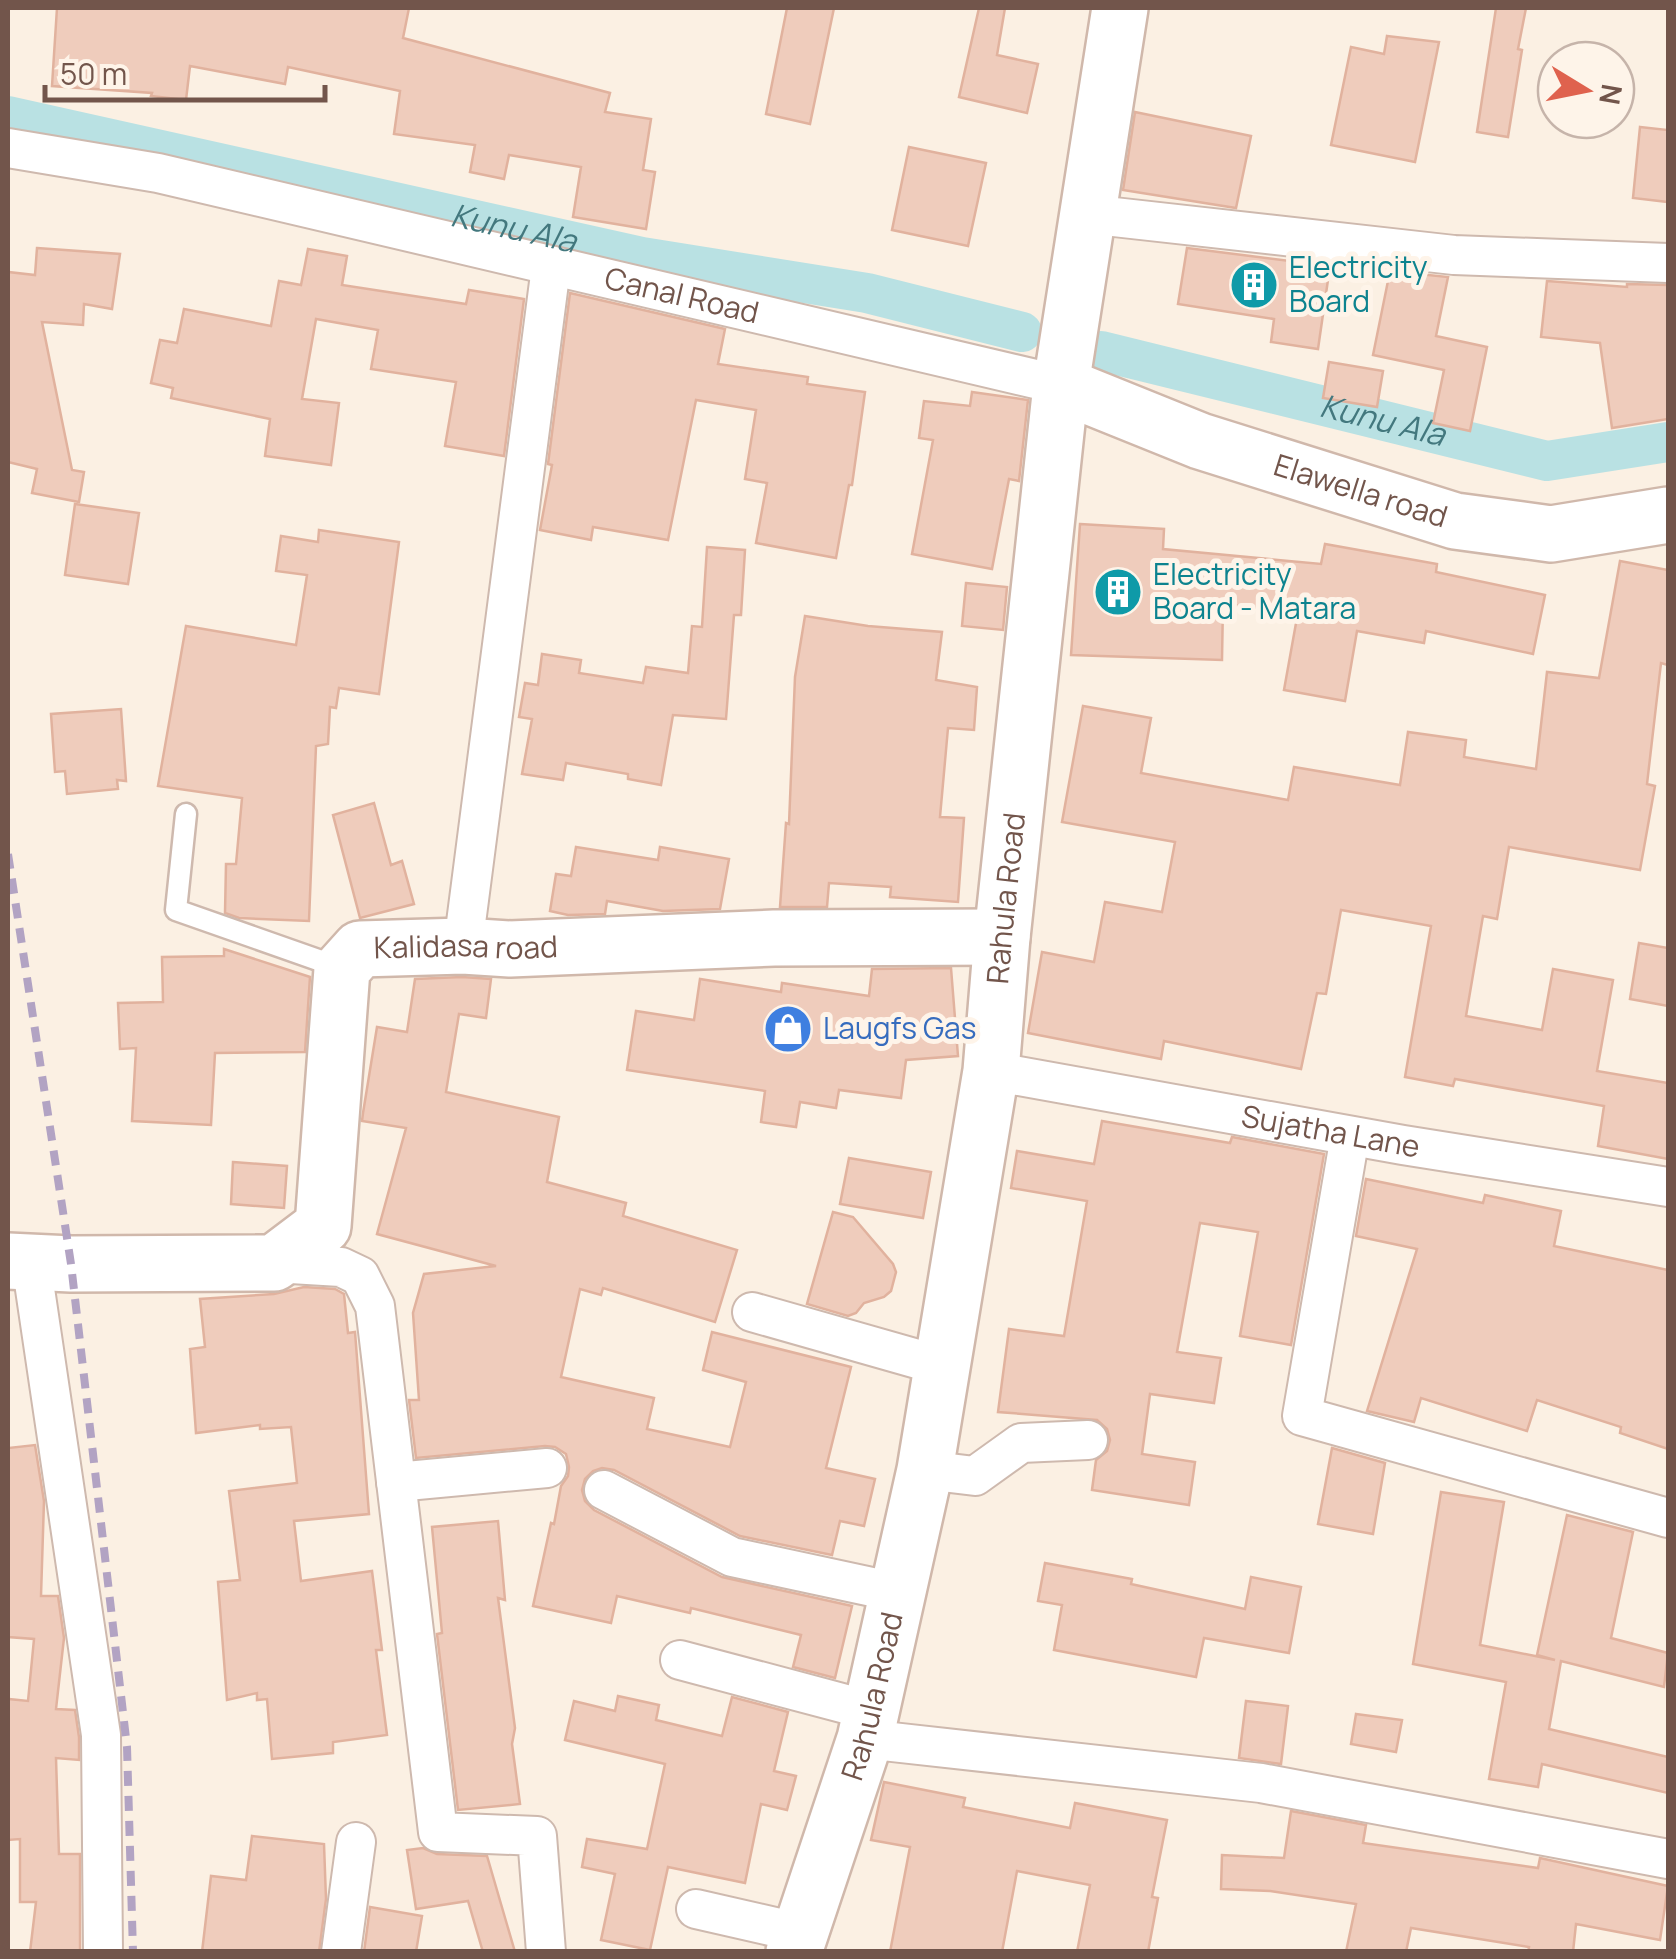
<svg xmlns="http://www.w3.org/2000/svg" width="1676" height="1959" viewBox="0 0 1676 1959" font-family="Manrope,sans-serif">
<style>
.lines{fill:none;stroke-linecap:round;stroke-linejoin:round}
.canal{stroke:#b9e1e3;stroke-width:40}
.building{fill:#efccbc;stroke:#e1b29e;stroke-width:2.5}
.lane-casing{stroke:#ceb9ae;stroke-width:25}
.street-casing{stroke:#ceb9ae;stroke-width:42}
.secondary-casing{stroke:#d0b8ab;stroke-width:60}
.lane{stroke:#fff;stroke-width:20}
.street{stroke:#fff;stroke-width:38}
.secondary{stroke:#fff;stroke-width:55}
.rail{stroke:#b2a3c3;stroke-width:8;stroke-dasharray:15 10;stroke-linecap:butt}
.labels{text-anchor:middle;stroke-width:10;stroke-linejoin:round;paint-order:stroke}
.culture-label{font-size:30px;fill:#0d838f;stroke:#fef4e9;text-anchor:start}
.street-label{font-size:30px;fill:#72554b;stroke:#fef4e9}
.shop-label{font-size:30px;fill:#366cbe;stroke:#fef4e9;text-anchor:start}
.water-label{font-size:32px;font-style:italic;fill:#43787e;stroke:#fef4e9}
</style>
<rect width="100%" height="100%" fill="#fbf0e3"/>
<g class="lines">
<g class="canal">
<path id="s1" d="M8,116L642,257L867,293L1022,332"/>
<path id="s2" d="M1101,351L1547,461L1668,442"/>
</g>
</g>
<g class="building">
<path d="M57,8H409L403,38L610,93L605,112L651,119L643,170L655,172L646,229L573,217L581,167L509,155L504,179L470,172L475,145L394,134L400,91L288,67L285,84L190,66L186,100L151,96L152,93L52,86Z"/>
<path d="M787,8H834L810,124L766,114Z"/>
<path d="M979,8H1005L997,55L1038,64L1027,113L959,97Z"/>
<path d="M1496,8H1526L1518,49L1522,50L1508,137L1477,132Z"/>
<path d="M1387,36L1439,42L1415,162L1331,145L1351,47L1384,54Z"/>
<path d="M1135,112L1251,136L1236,208L1123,190Z"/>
<path d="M1640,127L1668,130V202L1633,198Z"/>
<path d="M909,147L986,163L968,246L892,230Z"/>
<path d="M37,248L120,254L112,309L84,304L83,325L42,322L72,470L84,472L79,502L32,493L37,469L8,462V272L35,275Z"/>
<path d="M1187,248L1330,266L1318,349L1271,342L1274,319L1178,304Z"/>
<path d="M308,249L347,256L342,285L466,304L469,290L524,299L504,456L445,446L456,382L371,369L378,330L316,319L302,399L339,403L331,465L265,456L270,419L171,398L173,388L151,383L160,340L177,343L184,309L271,326L279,281L301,285Z"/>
<path d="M1390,271L1448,277L1436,336L1487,347L1470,431L1433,423L1444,370L1373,355Z"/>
<path d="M1547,281L1627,287V284L1668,285V419L1612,428L1600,343L1541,337Z"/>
<path d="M570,293L725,329L718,364L808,377L807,384L865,392L852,485H849L836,558L756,543L767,483L745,479L756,410L696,400L668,540L593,527L591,540L540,530L552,465L548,464Z"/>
<path d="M1329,362L1383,371L1377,407L1323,398Z"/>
<path d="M972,392L1028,400L1019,481L1009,479L992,569L912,554L933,440L919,438L924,401L970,406Z"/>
<path d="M75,504L139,513L128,584L65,575Z"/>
<path d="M1080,524L1164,529L1163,549L1321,564L1325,544L1437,564L1436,572L1545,595L1533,654L1426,631L1424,643L1357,631L1345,701L1284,690L1298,612L1223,604L1222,660L1071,655Z"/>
<path d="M319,530L399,542L379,694L339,688L336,708L330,707L328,744L316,746L309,921L239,918L225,913L226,864H236L242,798L158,786L186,626L296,645L307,575L276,571L281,536L318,542Z"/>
<path d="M707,547L745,550L741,615H734L726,719L673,715L661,785L628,779V774L566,763L563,780L522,774L532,719L519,717L525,683L538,685L542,654L581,660L579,673L643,683L646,667L688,673L692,626L702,627Z"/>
<path d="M1620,561L1668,570V665L1661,663L1647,784L1655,786L1640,870L1509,847L1497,919L1483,916L1466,1016L1542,1030L1553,969L1613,980L1597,1071L1668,1083V1159L1598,1146L1604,1106L1455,1079L1453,1086L1405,1077L1431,926L1341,910L1326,994L1317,993L1301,1069L1164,1041L1161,1059L1028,1033L1042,952L1094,962L1105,902L1162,912L1175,842L1062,822L1083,706L1151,718L1141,773L1288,800L1294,767L1400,785L1408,732L1466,740L1464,757L1536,769L1547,672L1599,678Z"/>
<path d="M966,583L1007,587L1003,630L962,626Z"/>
<path d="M805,616L868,626L942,632L936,680L977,687L974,730L948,728L940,817L964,818L958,902L890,897L891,887L829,883L827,907H780L786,823L789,824L795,677Z"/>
<path d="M121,709L126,781L117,780L118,789L67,794L65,771L55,772L51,714Z"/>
<path d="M374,803L391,865L402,861L414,904L360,918L333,815Z"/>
<path d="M576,847L658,860L660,847L729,859L720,909L663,911L607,901L605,914L568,915L550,911L556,874L571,876Z"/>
<path d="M1639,943L1668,948V1006L1630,999Z"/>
<path d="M224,949L310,977L305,1052L215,1053L211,1125L132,1121L136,1048L120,1049L118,1003L163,1002L162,957L224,956Z"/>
<path d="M951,968L958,1056L906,1060L901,1098L839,1090L836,1108L800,1102L796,1127L761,1122L765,1091L627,1070L636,1011L694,1020L700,979L781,992L782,983L869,996L872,969Z"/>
<path d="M462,977L491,979L486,1018L459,1014L446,1092L559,1117L547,1182L626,1203L623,1216L737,1250L715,1322L603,1288L601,1295L580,1289L561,1377L654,1398L647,1429L730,1447L746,1382L703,1370L712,1332L851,1367L826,1468L875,1479L864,1526L840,1521L832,1555L740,1536L614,1470L602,1468L593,1471L585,1479L582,1490L585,1501L594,1510L722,1577L852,1606L835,1678L793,1667L801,1635L691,1608L690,1613L617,1596L611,1623L533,1606L551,1523L554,1524L561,1486L568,1476L569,1467L566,1454L555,1447L545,1446L416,1458L409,1400H419L413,1313L424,1274L496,1266L377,1234L406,1128L362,1121L363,1113L377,1027L407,1032L415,979Z"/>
<path d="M1102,1121L1230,1143L1232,1137L1324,1154L1291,1345L1240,1336L1258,1232L1200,1223L1177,1352L1221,1358L1214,1403L1150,1394L1142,1454L1195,1462L1189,1505L1092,1490L1096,1460L1107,1451L1110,1440L1107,1429L1097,1420L998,1412L1009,1329L1064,1336L1087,1201L1011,1188L1017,1151L1094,1164Z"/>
<path d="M849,1158L931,1172L923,1218L840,1204Z"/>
<path d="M233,1162L287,1166L284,1208L231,1204Z"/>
<path d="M1366,1179L1483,1203L1485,1195L1561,1211L1554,1246L1668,1270V1449L1620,1433L1621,1427L1537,1400L1527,1431L1421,1398L1414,1422L1367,1411L1417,1249L1356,1236Z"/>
<path d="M833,1212L853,1217L893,1264L896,1272L891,1291L884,1297L864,1303L856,1313L848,1316L807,1304Z"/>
<path d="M304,1287L335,1289L344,1294L348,1333L355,1332L369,1514L294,1521L301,1581L372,1571L382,1650H376L387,1735L333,1742V1753L272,1759L267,1699L257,1700V1693L227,1700L218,1582L240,1580L229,1491L297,1483L291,1427L260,1429V1425L196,1433L190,1349L205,1347L200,1299L274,1294Z"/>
<path d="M35,1445L44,1501L41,1596H58L64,1638L56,1709L75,1710L79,1737V1760L56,1758L59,1854H80V1952H30L36,1902H20V1839L8,1840V1699L28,1701L34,1639L8,1637V1448Z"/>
<path d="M1332,1448L1385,1463L1373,1534L1318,1524Z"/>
<path d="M1441,1492L1504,1502L1480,1645L1555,1660L1537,1655L1567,1515L1633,1532L1611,1638L1668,1653L1664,1687L1561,1661L1549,1729L1668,1757V1793L1542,1764L1538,1787L1489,1779L1506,1682L1413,1664Z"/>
<path d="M498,1521L505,1600L498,1598L515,1728L512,1744L520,1804L458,1810L437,1634L442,1633L432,1527Z"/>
<path d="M1045,1563L1132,1579L1131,1584L1245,1609L1251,1577L1301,1587L1289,1653L1204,1638L1196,1677L1054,1650L1062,1605L1038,1601Z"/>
<path d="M618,1696L659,1705L656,1720L722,1736L732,1697L788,1712L774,1771L796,1776L787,1810L761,1804L745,1883L668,1867L650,1950L601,1940L615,1874L582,1867L587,1839L647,1849L665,1764L565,1740L574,1701L615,1711Z"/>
<path d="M1246,1701L1288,1706L1281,1764L1239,1758Z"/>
<path d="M1356,1714L1402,1720L1396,1752L1351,1744Z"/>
<path d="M884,1782L965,1798L963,1807L1070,1828L1075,1803L1167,1820L1152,1897L1158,1898L1148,1952H1077L1090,1885L1017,1871L1002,1952H890L910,1847L871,1840Z"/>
<path d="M1291,1811L1366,1825L1363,1843L1538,1868L1540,1858L1668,1886L1660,1940L1576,1924L1573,1952H1528L1529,1947L1411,1928L1406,1952H1346L1356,1904L1270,1891L1221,1889L1222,1855L1284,1858Z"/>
<path d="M252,1836L324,1844L326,1899L319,1952H202L211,1876L246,1880Z"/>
<path d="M423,1848L437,1854L487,1856L515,1952H483L468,1901L416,1909L407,1850Z"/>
<path d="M370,1907L422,1916L416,1952H364Z"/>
</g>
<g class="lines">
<g class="lane-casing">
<path id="lane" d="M186,814L176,910L341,968"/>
</g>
<g class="street-casing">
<g id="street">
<path id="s3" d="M8,148L158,173L1061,385"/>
<path d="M1087,214L1454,255L1668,263"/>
<path d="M463,946L551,267"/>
<path id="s4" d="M991,1071L1403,1145L1668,1187"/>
<path d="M1350,1136L1302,1416L1668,1518"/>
<path d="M31,1262L101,1735L103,1952"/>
<path d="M274,1263L341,1267L360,1276L375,1306L438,1832L537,1836L546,1952"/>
<path d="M752,1312L942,1366"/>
<path d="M925,1470L975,1476L1021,1443L1088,1440"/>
<path d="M396,1482L547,1468"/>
<path d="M604,1490L732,1557L900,1593"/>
<path d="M680,1660L872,1711"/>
<path d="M865,1739L1261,1783L1668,1859"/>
<path d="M696,1909L801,1933"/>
<path d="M341,1952L356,1842"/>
</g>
</g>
<g class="secondary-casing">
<g id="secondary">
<path id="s5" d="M1061,385L1200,441L1455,521L1551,534L1668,515"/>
<path id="s6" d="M8,1261L71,1264L274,1263L323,1226L342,969L360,949L463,946L510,949L774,938L1002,937"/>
<path id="s7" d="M794,1952L865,1739L925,1470L991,1071L1002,937L1061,385L1120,8"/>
</g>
</g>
<use href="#lane" class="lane"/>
<use href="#street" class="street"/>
<use href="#secondary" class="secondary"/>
<path class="rail" d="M8,854L71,1264L127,1747L133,1952"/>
</g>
<defs>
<g id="building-disc" transform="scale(2.5)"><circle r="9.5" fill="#0f9aa8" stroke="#fef4e9"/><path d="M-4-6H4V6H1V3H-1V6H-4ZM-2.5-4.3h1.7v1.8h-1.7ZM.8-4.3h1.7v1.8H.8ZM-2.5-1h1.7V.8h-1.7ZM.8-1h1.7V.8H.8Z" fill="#fff"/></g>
<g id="shop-disc" transform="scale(2.5)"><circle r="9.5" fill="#3f7fe0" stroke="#fef4e9"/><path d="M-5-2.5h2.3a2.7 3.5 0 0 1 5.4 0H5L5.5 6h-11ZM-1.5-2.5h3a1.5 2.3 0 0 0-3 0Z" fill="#fff"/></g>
</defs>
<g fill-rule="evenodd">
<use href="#building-disc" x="1254" y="285"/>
<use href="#building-disc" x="1118" y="592"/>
<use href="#shop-disc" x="788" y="1029"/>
</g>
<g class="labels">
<g class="culture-label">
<text x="1289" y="278">Electricity<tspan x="1289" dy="34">Board</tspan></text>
<text x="1153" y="585">Electricity<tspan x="1153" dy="34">Board - Matara</tspan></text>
</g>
<g class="street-label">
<text dy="10" stroke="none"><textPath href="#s3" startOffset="690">Canal Road</textPath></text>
<text dy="10" stroke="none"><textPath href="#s5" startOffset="318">Elawella road</textPath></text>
<text dy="10" stroke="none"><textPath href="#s7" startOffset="1078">Rahula Road</textPath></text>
<text dy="10" stroke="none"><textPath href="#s6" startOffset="718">Kalidasa road</textPath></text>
<text dy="10" stroke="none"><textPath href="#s4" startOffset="345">Sujatha Lane</textPath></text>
<text dy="10" stroke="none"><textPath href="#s7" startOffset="268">Rahula Road</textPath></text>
</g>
<g class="shop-label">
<text x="823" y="1039">Laugfs Gas</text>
</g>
<g class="water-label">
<text dy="11" stroke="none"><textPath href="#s1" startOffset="518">Kunu Ala</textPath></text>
<text dy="11" stroke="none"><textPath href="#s2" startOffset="290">Kunu Ala</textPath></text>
</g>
</g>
<rect width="1676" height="1959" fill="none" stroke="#72554b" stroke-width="20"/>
<g transform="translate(1586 90) rotate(100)"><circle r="48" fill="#fef4e9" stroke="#c6b4aa" stroke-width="2.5"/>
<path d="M0-8L18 38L0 25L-18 38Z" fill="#df624e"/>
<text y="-15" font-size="28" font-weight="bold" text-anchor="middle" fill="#72554b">N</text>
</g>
<path d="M45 85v15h280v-15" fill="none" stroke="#72554b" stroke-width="5"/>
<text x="60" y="85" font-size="30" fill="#72554b" stroke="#fef4e9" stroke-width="8" paint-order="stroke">50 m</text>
</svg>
